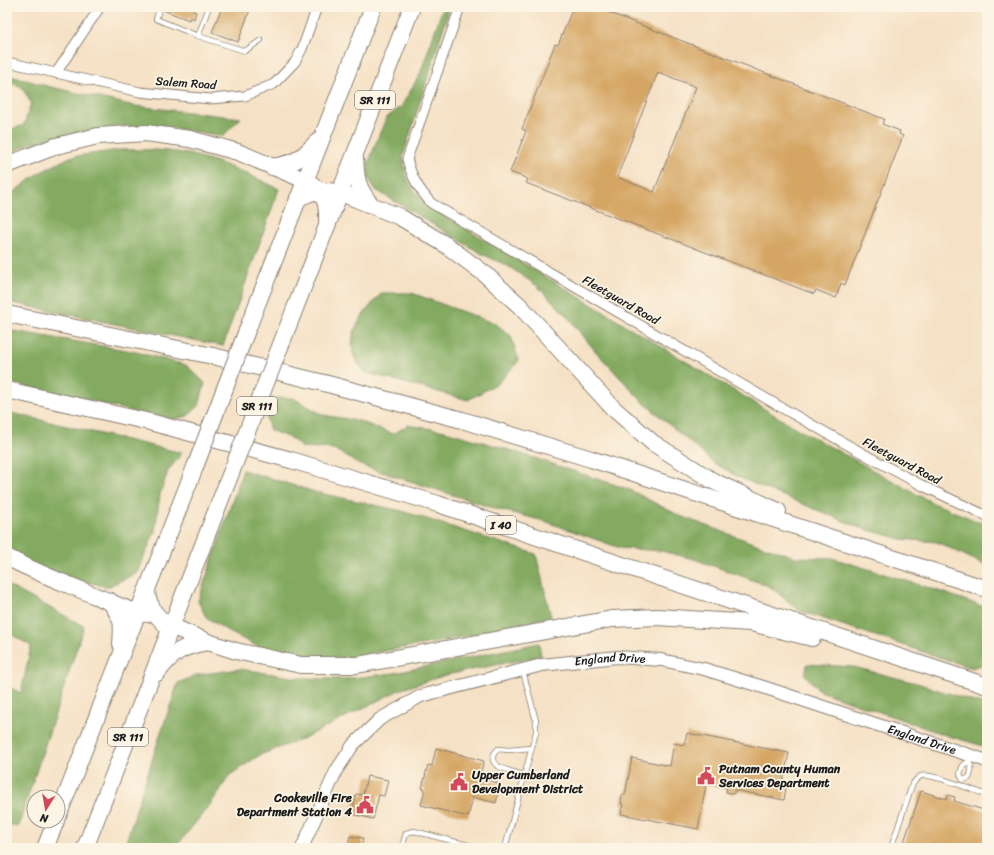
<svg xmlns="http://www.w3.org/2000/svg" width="994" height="855" viewBox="0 0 994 855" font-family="Sriracha,sans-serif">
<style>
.forest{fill:#83aa60;stroke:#50633e}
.building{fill:#d5a664;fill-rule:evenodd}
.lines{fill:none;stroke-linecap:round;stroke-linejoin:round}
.lane-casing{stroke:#887e70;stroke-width:6}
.street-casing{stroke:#887e70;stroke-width:11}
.secondary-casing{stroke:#887e70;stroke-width:14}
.highway-casing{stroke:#887e70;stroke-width:18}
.lane{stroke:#fff;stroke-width:4.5}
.street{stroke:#fff;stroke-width:9}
.secondary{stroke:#fff;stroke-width:12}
.highway{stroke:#fff;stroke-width:16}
.highway-bridge-casing{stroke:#887e70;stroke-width:18;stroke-linecap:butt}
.highway-bridge{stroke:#fff;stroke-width:16}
.labels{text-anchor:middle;stroke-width:3.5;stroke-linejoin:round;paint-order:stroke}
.shield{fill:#fcf5e5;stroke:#5f5d58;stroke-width:1}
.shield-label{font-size:11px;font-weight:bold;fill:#1c1c1c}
.street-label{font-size:12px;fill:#1c1c1c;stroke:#fcf5e5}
.poi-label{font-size:12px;font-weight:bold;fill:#1c1c1c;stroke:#fcf5e5;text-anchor:start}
</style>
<rect width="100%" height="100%" fill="#fcf5e5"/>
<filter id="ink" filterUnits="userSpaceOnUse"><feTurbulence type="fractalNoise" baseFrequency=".025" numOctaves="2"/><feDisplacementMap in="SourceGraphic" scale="8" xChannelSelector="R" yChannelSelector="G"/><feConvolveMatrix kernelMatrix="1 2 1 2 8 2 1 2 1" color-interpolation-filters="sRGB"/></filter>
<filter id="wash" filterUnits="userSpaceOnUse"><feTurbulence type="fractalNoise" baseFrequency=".012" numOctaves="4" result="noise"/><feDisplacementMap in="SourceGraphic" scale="16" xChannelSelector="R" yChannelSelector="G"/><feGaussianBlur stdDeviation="0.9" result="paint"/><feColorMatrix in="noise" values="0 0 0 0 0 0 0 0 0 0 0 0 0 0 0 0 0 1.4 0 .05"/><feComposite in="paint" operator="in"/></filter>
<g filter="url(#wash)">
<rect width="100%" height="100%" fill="#f5e1c5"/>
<g class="forest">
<path d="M443,7H450L403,156C405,181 411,187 427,205L796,428L933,503L987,525V566L937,542L901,539L858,527L740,478L714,463L642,401L597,353L565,314L536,285L508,266L482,254L376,190L368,178V164L377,140L386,118L401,107L420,74Z"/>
<path d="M7,75L55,88L135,106L241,118L223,136L166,127L122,126L74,133L32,143L7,154V131L24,125L31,103L21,86L7,83Z"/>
<path d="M119,150C135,150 152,149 168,151C208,155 244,172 279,189L223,346L7,302V197L39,173L70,157Z"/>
<path d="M382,293H412L496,324L511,336L519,361L498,383L468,400L364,372C361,367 356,361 354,356C346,331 366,310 382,293Z"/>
<path d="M7,330L132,351L186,365L205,383L199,406L188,416L170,420L7,382Z"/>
<path d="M273,398H293L323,415L359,421L393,434L408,425L445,431L513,451L628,489L680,516L756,544L796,557L832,558L930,588L987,608V663L972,668L800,611L769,586L694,559L661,551L620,548L544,521L493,508L360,465L334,449L301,447L292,439L270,430L266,417Z"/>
<path d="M7,412L182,453L168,471L160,494L155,531L137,573L107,587L55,574L7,554Z"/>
<path d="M243,470L315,492L402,511L536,554L551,617L444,641L343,658L298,657L259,647L229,632L206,617L198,601Z"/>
<path d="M7,585L84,626L18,827L7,826V686L21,693L31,646L7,632Z"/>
<path d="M539,643L541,656L446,675L399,690L302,739L260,755L230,775L212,802L176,847L125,845L159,738L178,683L196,675L240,669L298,678L344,679L394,673Z"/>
<path d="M807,664L854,667L920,684L987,706V747L945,735L820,691L805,675Z"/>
</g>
<g id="blocks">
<g class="building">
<path d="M164,7H195L193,11L196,12L194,19L190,17L189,20L163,10Z"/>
<path d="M222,7H251L238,42L212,32Z"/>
<path d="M573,7H583L595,12L597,8L884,119L882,124L900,131L899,134L903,136L845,285L841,283L836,298L816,290L814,294L526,183L528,179L510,172L526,131L522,129L555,44L558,45ZM658,72L696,87L654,192L617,177Z"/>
<path d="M687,733L789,753L782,786L786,787L784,800L734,790V794L726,792L727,788L706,784L698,829L621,814L623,804H621L622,795H625L632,758L670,766L674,743L684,745Z"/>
<path d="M436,748L484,761L479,778L501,784L496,803L473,797L468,817L421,805L425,789L422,788L428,765L432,766Z"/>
<path d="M367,776L388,780L384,796L379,795L373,819L352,814L356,794L363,795Z"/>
<path d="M921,791L947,799L948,795L955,797L954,801L987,811V848H902Z"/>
<path d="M350,836L363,838L361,848H347Z"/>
</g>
</g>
</g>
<g filter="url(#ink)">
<use href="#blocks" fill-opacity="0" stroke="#887e70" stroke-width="1"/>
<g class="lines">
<g class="lane-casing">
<g id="lane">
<path d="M160,7L156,19L198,36L209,7"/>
<path d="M198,36L245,51L261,40"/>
<path d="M969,762C973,768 971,772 969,778L963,780L960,774C962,767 962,764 969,762L971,757"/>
<path d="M524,775C513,771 480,767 498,749L509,750L531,748"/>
<path d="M402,848L406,833L414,831L479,848"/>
<path d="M505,848L536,732V721L523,671"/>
<path d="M891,848L911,788C913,783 915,779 921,776C930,772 975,791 987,795"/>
</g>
</g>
<g class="street-casing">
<g id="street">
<path d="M460,7L407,159C412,178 418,188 431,203L784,409L871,458L923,486L987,516"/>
<path d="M7,62L140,92L210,99L245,96L274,84L295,62L302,49L317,7"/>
<path d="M56,73L100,7"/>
</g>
</g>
<g class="secondary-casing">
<g id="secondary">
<path id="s1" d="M302,848L336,771L353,745L380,719L421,696L542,665L617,657L661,660L704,669L763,687L987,761"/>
</g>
</g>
<g class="highway-casing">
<g id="highway">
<path d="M355,157C356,179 357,187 371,205"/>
<path d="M7,165L56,146L98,136L146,133L190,139L238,152L309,182C326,194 328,205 327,225"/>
<path d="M272,167C296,163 301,159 317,142"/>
<path d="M298,198L310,193L317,191H326L339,192L400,217L446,245L485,274L520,306L613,408L653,443L713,481L778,511"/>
<path d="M7,314L213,356L324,383L462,420L591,459L987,589"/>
<path d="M249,325L373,7"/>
<path d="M285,334L412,7"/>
<path d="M7,390L150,422L291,460L438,504L987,686"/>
<path d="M7,557C36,573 68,584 98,597C114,603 131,613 148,614"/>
<path d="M147,591L148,599L154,612L164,623L171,626L208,642L236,651L301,665H357L612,619L657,617L751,623L812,638"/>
<path d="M110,601C123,621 123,621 121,644"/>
<path d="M157,673C173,652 182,646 208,642"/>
<path d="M58,816L195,467"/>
<path d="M45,848L56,821"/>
<path d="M85,848L229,478"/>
</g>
</g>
<use href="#lane" class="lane"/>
<use href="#street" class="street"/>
<use href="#secondary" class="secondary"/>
<use href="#highway" class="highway"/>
<g class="highway-bridge-casing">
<g id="highway-bridge">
<path d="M195,467L249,325"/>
<path d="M229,478L285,334"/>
</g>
</g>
<use href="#highway-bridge" class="highway-bridge"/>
</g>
</g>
<defs>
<g id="civic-bare" transform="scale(1.38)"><path d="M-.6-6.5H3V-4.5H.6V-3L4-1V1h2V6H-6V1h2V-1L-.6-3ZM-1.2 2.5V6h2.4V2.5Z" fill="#d1495b" stroke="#fcf5e5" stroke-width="2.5" paint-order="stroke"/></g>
</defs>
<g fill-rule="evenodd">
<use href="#civic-bare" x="706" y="776"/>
<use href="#civic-bare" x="459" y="782"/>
<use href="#civic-bare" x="365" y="805"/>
</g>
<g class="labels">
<g class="shield">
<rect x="355" y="91" width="40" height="18" rx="3"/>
<rect x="237" y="397" width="40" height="18" rx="3"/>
<rect x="486" y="516" width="30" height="18" rx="3"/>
<rect x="108" y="728" width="40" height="18" rx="3"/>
</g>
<g class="shield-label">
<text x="375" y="104">SR 111</text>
<text x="257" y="410">SR 111</text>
<text x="501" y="529">I 40</text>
<text x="128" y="741">SR 111</text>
</g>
<g class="street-label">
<text transform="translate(186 83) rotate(4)" y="4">Salem Road</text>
<text transform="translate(621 300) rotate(30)" y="4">Fleetguard Road</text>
<text transform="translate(902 461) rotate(28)" y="4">Fleetguard Road</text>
<text dy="4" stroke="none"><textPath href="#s1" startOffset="393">England Drive</textPath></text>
<text dy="4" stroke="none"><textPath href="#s1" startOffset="717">England Drive</textPath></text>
</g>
<g class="poi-label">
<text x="719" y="773">Putnam County Human<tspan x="719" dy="14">Services Department</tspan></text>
<text x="472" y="779">Upper Cumberland<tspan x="472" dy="14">Development District</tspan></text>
<text x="352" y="802" text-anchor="end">Cookeville Fire<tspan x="352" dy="14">Department Station 4</tspan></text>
</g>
</g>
<rect width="994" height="855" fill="none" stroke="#fcf5e5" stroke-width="24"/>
<g transform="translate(46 809) rotate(191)"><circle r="19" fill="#fcf5e5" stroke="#a29e95"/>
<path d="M0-3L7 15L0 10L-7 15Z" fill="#d1495b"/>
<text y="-6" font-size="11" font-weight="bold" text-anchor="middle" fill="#1c1c1c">N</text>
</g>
</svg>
